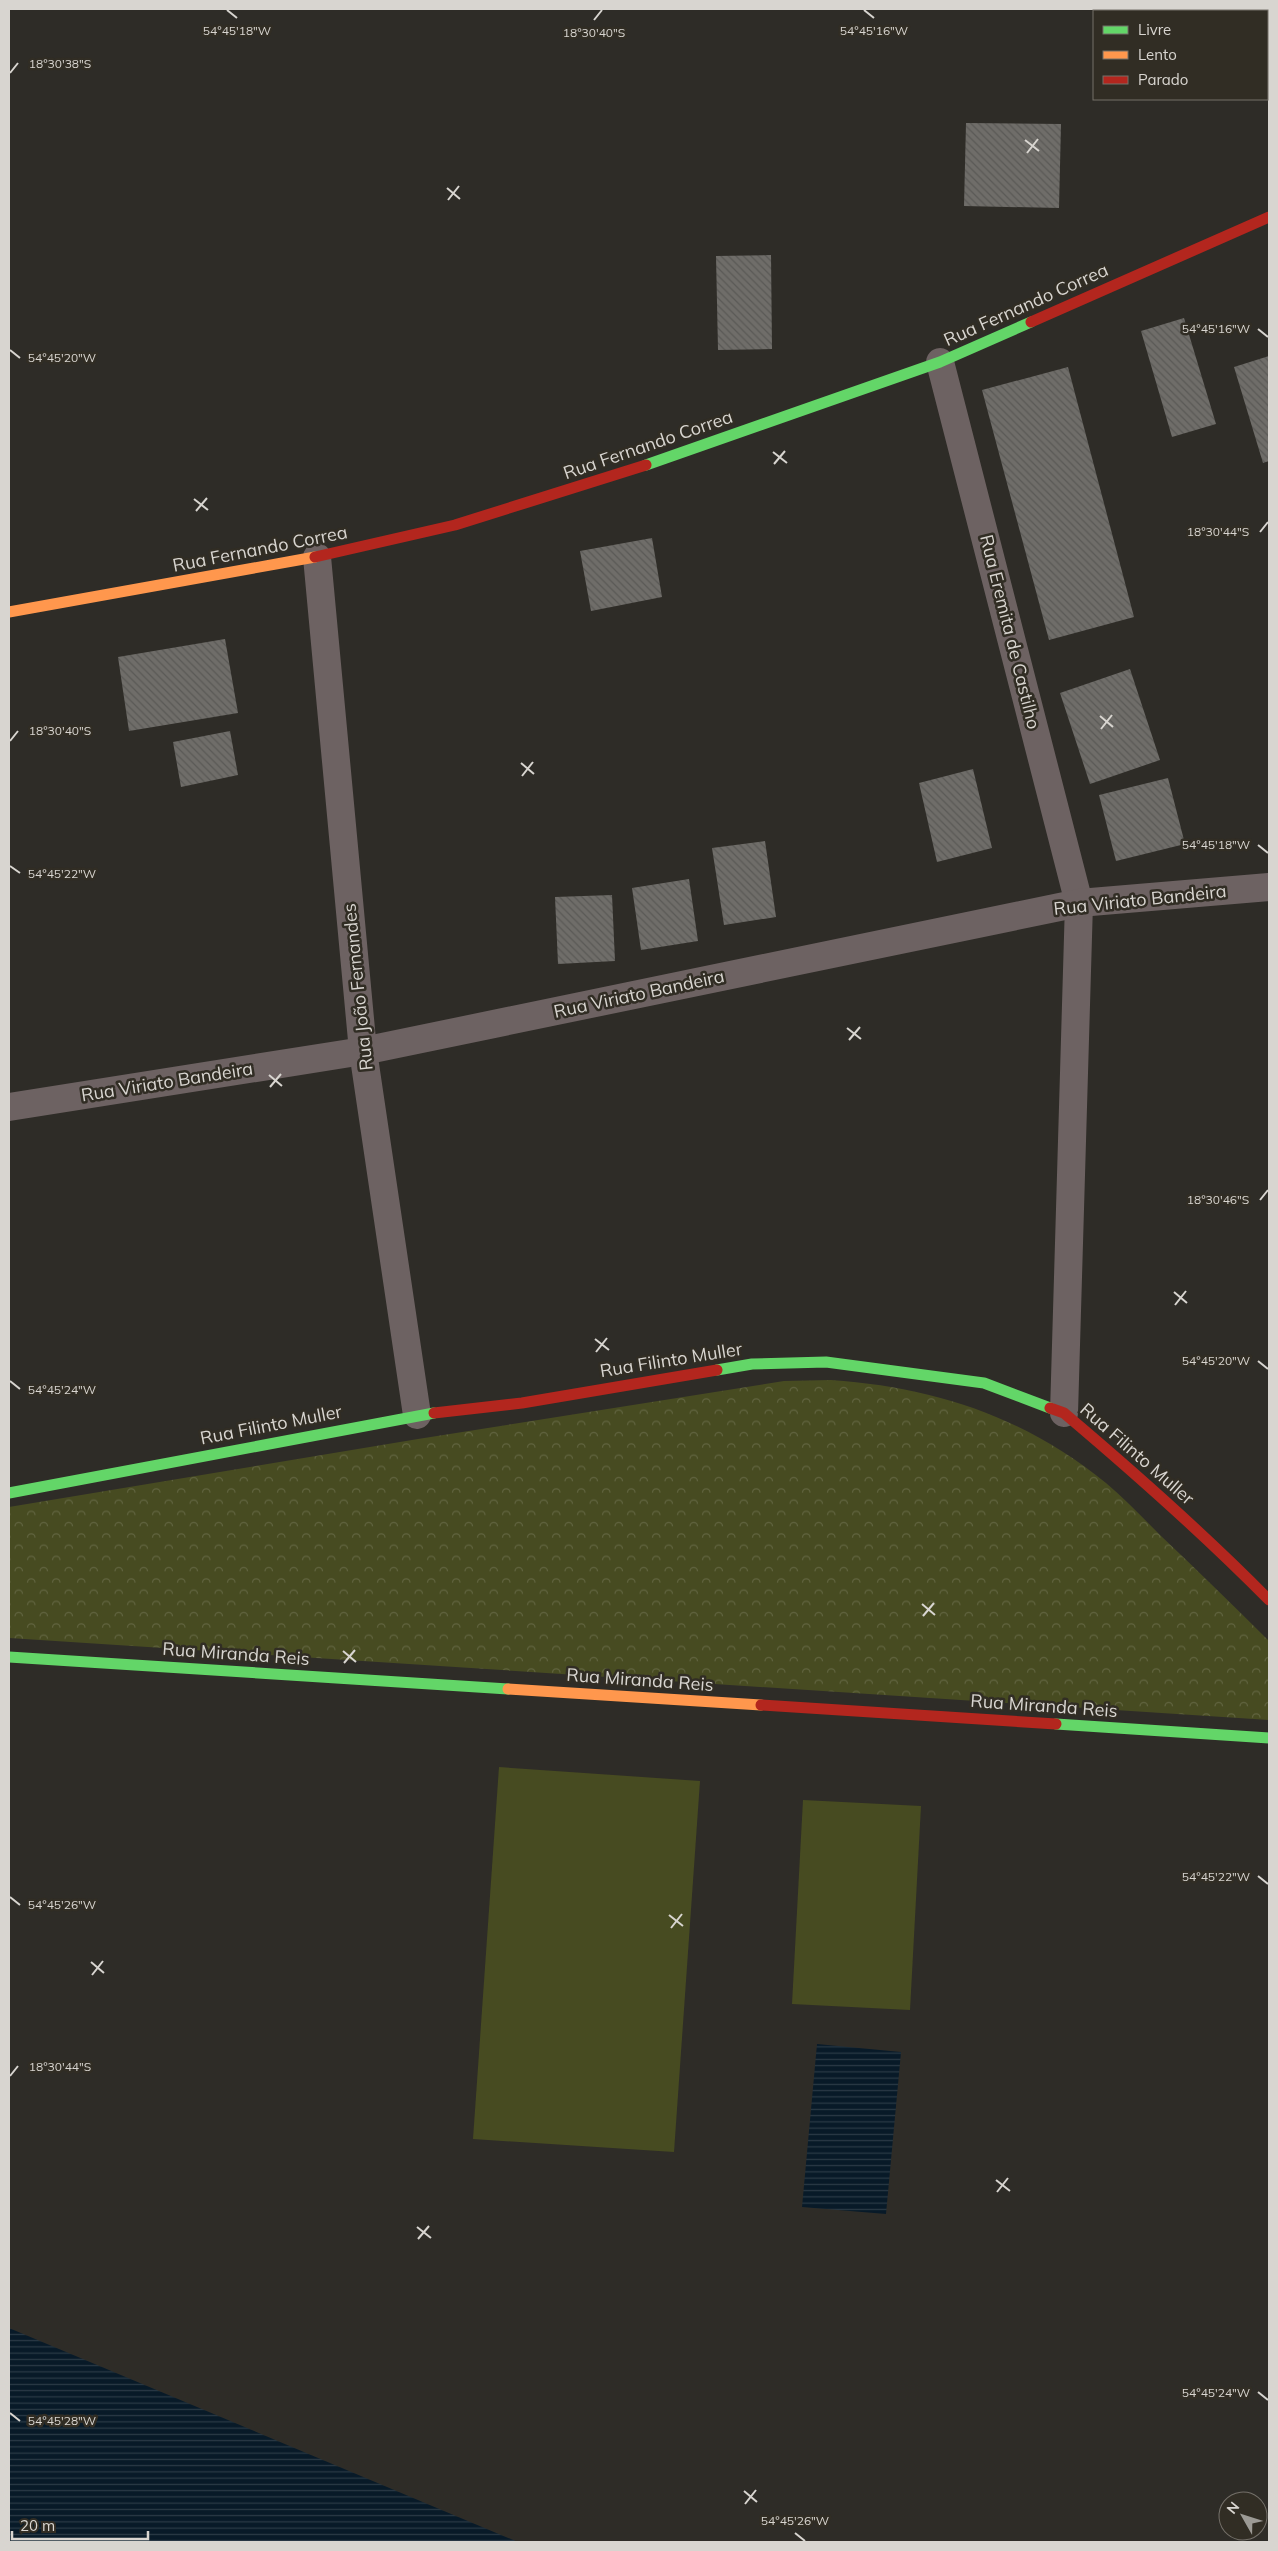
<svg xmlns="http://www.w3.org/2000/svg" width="1278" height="2551" viewBox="0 0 1278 2551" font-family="Mulish,sans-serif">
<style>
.park{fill:url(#park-crowns)}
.pitch{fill:#474b21}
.water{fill:url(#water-rules)}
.building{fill:url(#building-back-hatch)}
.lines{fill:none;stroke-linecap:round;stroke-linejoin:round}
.street{stroke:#6d6262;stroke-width:28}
.fast{stroke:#63d668;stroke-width:11}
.slow{stroke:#ff974d;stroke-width:11}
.jam{stroke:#b3261e;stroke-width:11}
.ticks{fill:none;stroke:#d8d5d0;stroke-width:2}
.labels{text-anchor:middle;stroke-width:5;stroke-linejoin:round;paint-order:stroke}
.street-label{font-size:18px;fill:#d8d5d0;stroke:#312d24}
.ticks-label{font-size:12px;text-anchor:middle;fill:#d8d5d0;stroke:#312d24;stroke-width:5;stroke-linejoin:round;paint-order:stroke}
</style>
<defs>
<pattern id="park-crowns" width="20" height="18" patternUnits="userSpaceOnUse" patternTransform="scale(1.25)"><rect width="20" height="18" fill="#474b21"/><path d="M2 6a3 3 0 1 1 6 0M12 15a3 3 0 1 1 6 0" fill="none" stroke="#616440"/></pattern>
<pattern id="water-rules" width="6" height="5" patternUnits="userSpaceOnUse" patternTransform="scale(1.25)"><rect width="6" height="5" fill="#081a28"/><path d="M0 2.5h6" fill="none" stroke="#2b3a46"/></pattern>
<pattern id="building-back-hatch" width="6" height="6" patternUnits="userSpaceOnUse" patternTransform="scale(1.25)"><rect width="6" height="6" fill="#6f6d69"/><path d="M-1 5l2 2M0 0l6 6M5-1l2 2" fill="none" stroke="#5a5956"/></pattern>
</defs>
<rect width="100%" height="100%" fill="#2e2c27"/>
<path class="park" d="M831,1380C934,1387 1025,1417 1106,1483C1125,1499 1143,1518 1160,1535C1197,1570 1233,1605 1269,1641V1720L9,1638V1507L418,1439L784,1381Z"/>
<g class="pitch">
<path d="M499,1767L700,1781L674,2152L473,2139Z"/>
<path d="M803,1800L921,1806L910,2010L792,2004Z"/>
</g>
<g class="water">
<path d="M817,2044L901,2052L886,2214L802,2207Z"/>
<path d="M9,2328L518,2542H9Z"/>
</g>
<g class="building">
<path d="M966,123L1061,124L1059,208L964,206Z"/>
<path d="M771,255L772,349L718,350L716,256Z"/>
<path d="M1184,318L1216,424L1172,437L1141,331Z"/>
<path d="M1269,356V461L1263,463L1234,367Z"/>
<path d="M1068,367L1134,617L1049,640L982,390Z"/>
<path d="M652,538L662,597L591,611L580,551Z"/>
<path d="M225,639L238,713L129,731L118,657Z"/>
<path d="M1130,669L1160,760L1090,784L1060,693Z"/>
<path d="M230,731L238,775L181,787L173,742Z"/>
<path d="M973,769L992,848L937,862L919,783Z"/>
<path d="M1168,778L1185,844L1116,861L1099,795Z"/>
<path d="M765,841L776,917L724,925L712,848Z"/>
<path d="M689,879L698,941L641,950L632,888Z"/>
<path d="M612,895L615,961L558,964L555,897Z"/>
</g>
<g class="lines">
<g class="street">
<path d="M940,362L1079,903L1064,1413"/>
<path d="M317,557L363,1051L417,1415"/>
<path d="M9,1107L363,1051L1079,903L1269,887"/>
</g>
<g class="fast">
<path d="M646,465L940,362L1031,322"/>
<path d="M717,1370L752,1364L826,1362L984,1383L1050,1408"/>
<path d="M9,1493L434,1413"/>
<path d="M9,1657L508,1689"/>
<path d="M1056,1724L1269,1738"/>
</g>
<g class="slow">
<path d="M9,612L315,557"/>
<path d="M508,1689L761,1705"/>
</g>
<g class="jam">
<path d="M1031,322L1269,217"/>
<path d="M315,557L455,525L646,465"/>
<path d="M1050,1408L1064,1413C1135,1473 1204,1534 1269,1600"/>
<path d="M434,1413L522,1403L717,1370"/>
<path d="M761,1705L1056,1724"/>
</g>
</g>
<path class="ticks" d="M227,10L237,18M864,10L874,18M594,20L602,10M10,73L18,63M1025,140L1039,151M1027,153L1038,139M447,188L460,199M448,200L459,186M1258,329L1268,337M10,350L20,358M773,452L787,463M774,464L785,451M194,499L208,510M196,511L207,498M1260,532L1268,522M1100,716L1113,727M1101,729L1112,715M10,741L18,731M521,763L534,774M522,776L533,762M1258,845L1268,853M10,866L20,873M847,1028L861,1039M849,1040L860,1027M269,1075L282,1086M270,1087L281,1074M1260,1200L1268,1190M1174,1292L1187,1303M1175,1305L1186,1291M595,1339L609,1350M596,1352L607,1338M1258,1361L1268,1369M10,1381L20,1389M922,1604L935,1615M923,1616L934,1603M343,1651L356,1662M344,1663L355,1650M1258,1876L1268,1884M10,1897L20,1905M669,1915L683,1926M671,1928L682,1914M91,1962L104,1973M92,1975L103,1961M10,2076L18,2066M996,2180L1010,2191M997,2192L1008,2178M417,2227L431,2238M418,2239L429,2226M1258,2392L1268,2400M10,2413L20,2421M744,2491L757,2502M745,2504L756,2490M795,2533L805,2541"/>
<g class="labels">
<g class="street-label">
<text transform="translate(1026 305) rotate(-24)" y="6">Rua Fernando Correa</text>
<text transform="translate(648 445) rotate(-19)" y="6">Rua Fernando Correa</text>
<text transform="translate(260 549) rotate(-11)" y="6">Rua Fernando Correa</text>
<text transform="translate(1010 632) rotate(76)" y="6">Rua Eremita de Castilho</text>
<text transform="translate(1140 900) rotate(-6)" y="6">Rua Viriato Bandeira</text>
<text transform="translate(358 987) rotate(-96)" y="6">Rua João Fernandes</text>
<text transform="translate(639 994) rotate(-12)" y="6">Rua Viriato Bandeira</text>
<text transform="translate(167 1082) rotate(-9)" y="6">Rua Viriato Bandeira</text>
<text transform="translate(671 1360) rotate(-9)" y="6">Rua Filinto Muller</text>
<text transform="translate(271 1425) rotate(-11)" y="6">Rua Filinto Muller</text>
<text transform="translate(1137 1454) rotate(41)" y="6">Rua Filinto Muller</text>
<text transform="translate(236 1654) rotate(4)" y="6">Rua Miranda Reis</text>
<text transform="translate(640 1680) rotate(4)" y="6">Rua Miranda Reis</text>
<text transform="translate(1044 1706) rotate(4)" y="6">Rua Miranda Reis</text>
</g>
</g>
<g class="ticks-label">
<text x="237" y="35">54°45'18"W</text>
<text x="874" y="35">54°45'16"W</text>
<text x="594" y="37">18°30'40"S</text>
<text x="60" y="68">18°30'38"S</text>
<text x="1216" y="333">54°45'16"W</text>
<text x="62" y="362">54°45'20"W</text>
<text x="1218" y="536">18°30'44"S</text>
<text x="60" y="735">18°30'40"S</text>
<text x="1216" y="849">54°45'18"W</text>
<text x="62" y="878">54°45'22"W</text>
<text x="1218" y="1204">18°30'46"S</text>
<text x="1216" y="1365">54°45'20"W</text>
<text x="62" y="1394">54°45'24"W</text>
<text x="1216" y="1881">54°45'22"W</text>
<text x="62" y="1909">54°45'26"W</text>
<text x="60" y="2071">18°30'44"S</text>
<text x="1216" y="2397">54°45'24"W</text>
<text x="62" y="2425">54°45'28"W</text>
<text x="795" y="2525">54°45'26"W</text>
</g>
<rect width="1278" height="2551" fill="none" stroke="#d8d5d0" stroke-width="20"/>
<rect x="1093" y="10" width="175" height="90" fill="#312d24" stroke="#747069"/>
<rect x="1103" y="26" width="25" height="8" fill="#63d668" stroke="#747069"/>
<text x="1138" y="35" font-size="15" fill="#d8d5d0">Livre</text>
<rect x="1103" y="51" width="25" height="8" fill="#ff974d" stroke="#747069"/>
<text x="1138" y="60" font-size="15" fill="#d8d5d0">Lento</text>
<rect x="1103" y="76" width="25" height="8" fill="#b3261e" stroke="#747069"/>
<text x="1138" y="85" font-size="15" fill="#d8d5d0">Parado</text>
<g transform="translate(1243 2516) rotate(309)"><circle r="24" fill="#312d24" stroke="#747069"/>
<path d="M0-4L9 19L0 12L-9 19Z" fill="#9c9a95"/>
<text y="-8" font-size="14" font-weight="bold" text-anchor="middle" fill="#d8d5d0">N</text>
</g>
<path d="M12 2531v8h136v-8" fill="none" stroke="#d8d5d0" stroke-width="2.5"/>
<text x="20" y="2531" font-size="15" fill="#d8d5d0" stroke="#312d24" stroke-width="4" paint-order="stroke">20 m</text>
</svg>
